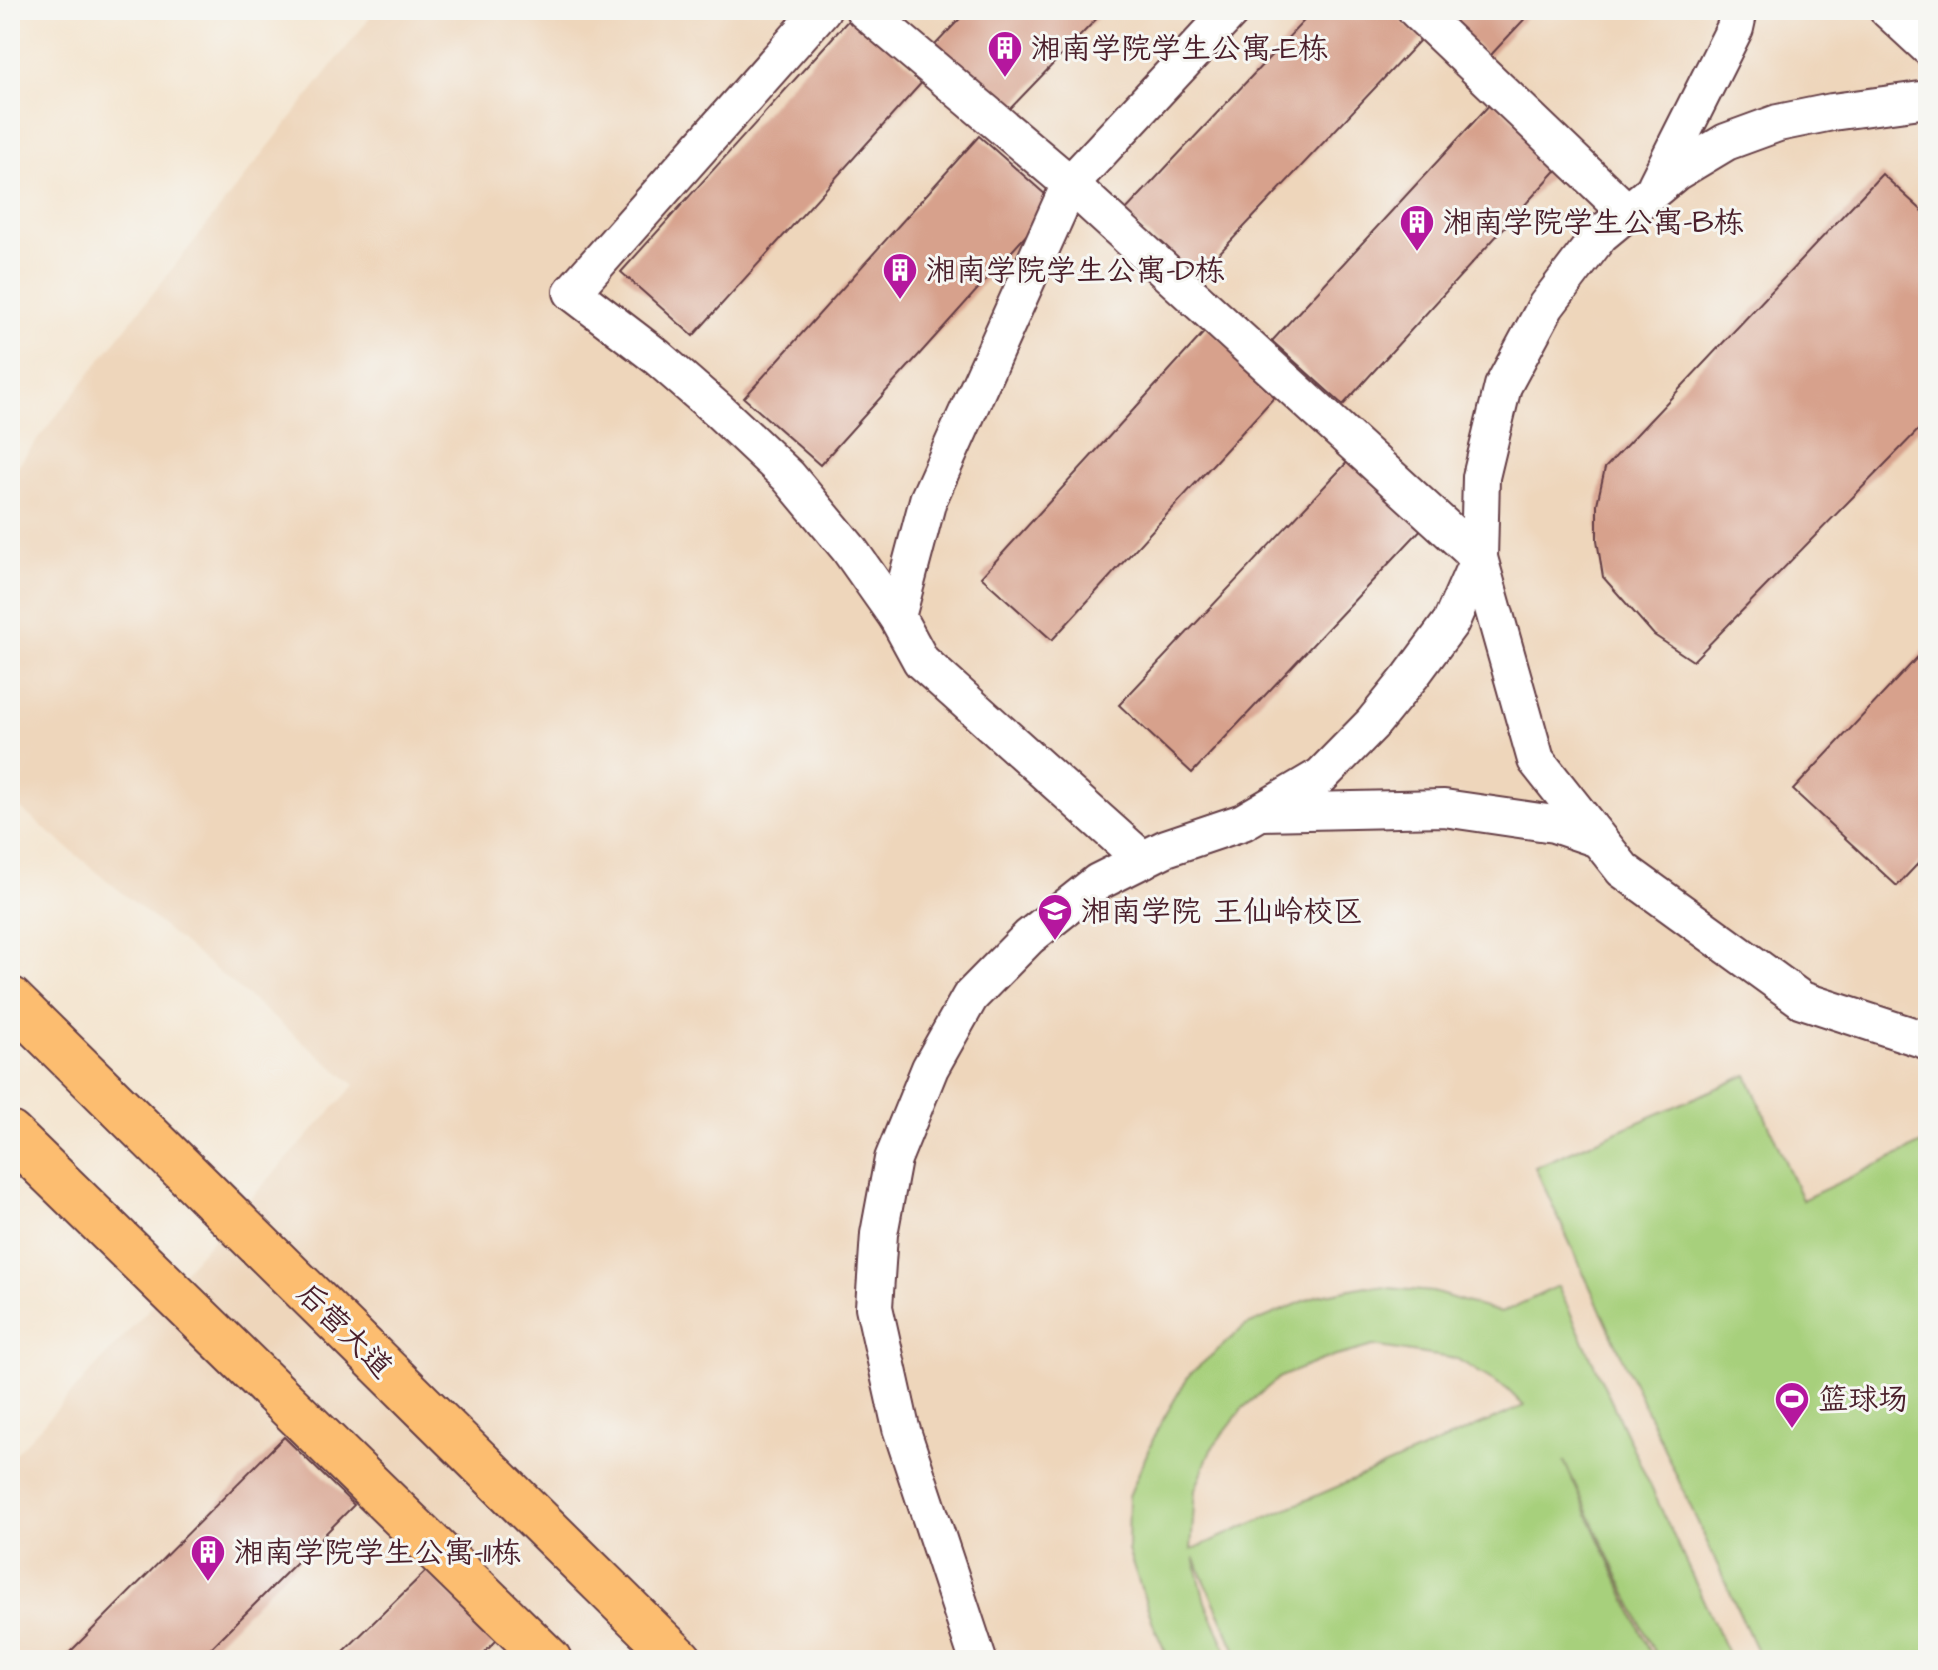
<svg xmlns="http://www.w3.org/2000/svg" width="1938" height="1670" viewBox="0 0 1938 1670" font-family="'Architects Daughter','LXGW WenKai TC',sans-serif">
<style>
.built{fill:#eed6bb}
.green{fill:#a7d07c;stroke:#787854;stroke-width:2;fill-rule:evenodd}
.building{fill:#d7a18c}
.lines{fill:none;stroke-linecap:round;stroke-linejoin:round}
.street-casing{stroke:#643d44;stroke-width:40}
.primary-casing{stroke:#643d44;stroke-width:48}
.street{stroke:#fff;stroke-width:36}
.primary{stroke:#fcbd6f;stroke-width:44}
.labels{text-anchor:middle;stroke-width:6;stroke-linejoin:round;paint-order:stroke}
.poi-label{font-size:30px;fill:#4a1f2b;stroke:#f6f6f2;text-anchor:start}
.street-label{font-size:30px;fill:#4a1f2b;stroke:#f6f6f2}
</style>
<rect width="100%" height="100%" fill="#f6f6f2"/>
<filter id="ink" filterUnits="userSpaceOnUse"><feTurbulence type="fractalNoise" baseFrequency=".0125" numOctaves="2"/><feDisplacementMap in="SourceGraphic" scale="16" xChannelSelector="R" yChannelSelector="G"/><feConvolveMatrix kernelMatrix="1 2 1 2 8 2 1 2 1" color-interpolation-filters="sRGB"/></filter>
<filter id="wash" filterUnits="userSpaceOnUse"><feTurbulence type="fractalNoise" baseFrequency=".006" numOctaves="4" result="noise"/><feDisplacementMap in="SourceGraphic" scale="32" xChannelSelector="R" yChannelSelector="G"/><feGaussianBlur stdDeviation="1.8" result="paint"/><feColorMatrix in="noise" values="0 0 0 0 0 0 0 0 0 0 0 0 0 0 0 0 0 1.4 0 .05"/><feComposite in="paint" operator="in"/></filter>
<g filter="url(#wash)">
<rect width="100%" height="100%" fill="#f4e6d2"/>
<path class="built" d="M376,10H1928V1660H10V1460L355,1085L10,800V475Z"/>
<g class="green">
<path d="M1747,1075L1802,1200L1928,1141V1660H1761L1535,1167Z"/>
<path d="M1366,1286L1433,1292L1501,1313L1558,1286L1731,1660H1658L1564,1461L1654,1660H1240L1194,1557L1205,1602L1231,1660H1169L1155,1629L1128,1550L1129,1496L1157,1430L1189,1375L1245,1326L1316,1296ZM1373,1346L1457,1359L1507,1389L1524,1406L1191,1550L1195,1490L1211,1449L1243,1408L1280,1377L1322,1360Z"/>
</g>
<g id="blocks">
<g class="building">
<path d="M968,10H1105L1006,113L935,45Z"/>
<path d="M1314,10H1390L1421,39L1195,279L1124,212Z"/>
<path d="M1439,10H1533L1489,57Z"/>
<path d="M853,15L925,79L693,336L621,272Z"/>
<path d="M1493,101L1562,164L1343,405L1272,341Z"/>
<path d="M979,136L1055,203L820,465L744,398Z"/>
<path d="M1882,174L1928,216V420L1693,661L1654,635L1603,577L1597,540V504L1605,468Z"/>
<path d="M1208,328L1279,392L1052,640L981,577Z"/>
<path d="M1353,456L1426,524L1192,773L1119,705Z"/>
<path d="M1928,646V853L1897,886L1793,790Z"/>
<path d="M284,1437L354,1505L199,1660H62Z"/>
<path d="M426,1571L497,1640L477,1660H335Z"/>
</g>
</g>
</g>
<g filter="url(#ink)">
<use href="#blocks" fill-opacity="0" stroke="#643d44" stroke-width="2"/>
<g class="lines">
<g class="street-casing">
<g id="street">
<path d="M822,10L572,292L657,357L719,411L788,476L849,549L897,617"/>
<path d="M864,10L1070,184L1479,558L1536,760L1623,870L1802,1000L1928,1041"/>
<path d="M1416,10L1627,212"/>
<path d="M1888,10L1928,47"/>
<path d="M1656,185L1735,28L1739,10"/>
<path d="M1262,812L1444,808L1554,824L1598,839"/>
<path d="M1143,860L921,661L897,617L928,500L1070,184L1232,10"/>
<path d="M978,1660L901,1428L874,1307L879,1234L893,1159L930,1068L970,997L1029,937L1098,882L1166,848L1243,822L1321,776L1372,724L1411,676L1451,622L1479,558L1481,477L1503,386L1546,306L1600,235L1676,172L1726,142L1778,123L1832,112L1928,99"/>
</g>
</g>
<g class="primary-casing">
<g id="primary">
<path d="M10,999L680,1660"/>
<path d="M10,1134L549,1660"/>
</g>
</g>
<use href="#street" class="street"/>
<use href="#primary" class="primary"/>
</g>
</g>
<defs>
<g id="building-pin" transform="scale(1.8)"><path d="M0 17L-7.5 6A9.5 9.5 0 1 1 7.5 6Z" fill="#b5179e" stroke="#f6f6f2"/><path d="M-4-6H4V6H1V3H-1V6H-4ZM-2.5-4.3h1.7v1.8h-1.7ZM.8-4.3h1.7v1.8H.8ZM-2.5-1h1.7V.8h-1.7ZM.8-1h1.7V.8H.8Z" fill="#fff"/></g>
<g id="university-pin" transform="scale(1.8)"><path d="M0 17L-7.5 6A9.5 9.5 0 1 1 7.5 6Z" fill="#b5179e" stroke="#f6f6f2"/><path d="M0-5L7-2L0 1L-7-2ZM-4 1L0 2.5L4 1V4Q0 6-4 4Z" fill="#fff"/></g>
<g id="stadium-pin" transform="scale(1.8)"><path d="M0 17L-7.5 6A9.5 9.5 0 1 1 7.5 6Z" fill="#b5179e" stroke="#f6f6f2"/><path d="M0-5a6.5 5 0 1 0 0 10a6.5 5 0 1 0 0-10ZM-3.5-1.8h7v3.6h-7Z" fill="#fff"/></g>
</defs>
<g fill-rule="evenodd">
<use href="#building-pin" x="1005" y="48"/>
<use href="#building-pin" x="1417" y="222"/>
<use href="#building-pin" x="900" y="270"/>
<use href="#university-pin" x="1055" y="911"/>
<use href="#stadium-pin" x="1792" y="1399"/>
<use href="#building-pin" x="208" y="1552"/>
</g>
<g class="labels">
<g class="poi-label">
<text x="1031" y="58">湘南学院学生公寓-E栋</text>
<text x="1443" y="232">湘南学院学生公寓-B栋</text>
<text x="926" y="280">湘南学院学生公寓-D栋</text>
<text x="1081" y="921">湘南学院 王仙岭校区</text>
<text x="1818" y="1409">篮球场</text>
<text x="234" y="1562">湘南学院学生公寓-11栋</text>
</g>
<g class="street-label">
<text transform="translate(345 1330) rotate(45)" y="10">后营大道</text>
</g>
</g>
<rect width="1938" height="1670" fill="none" stroke="#f6f6f2" stroke-width="40"/>
</svg>
